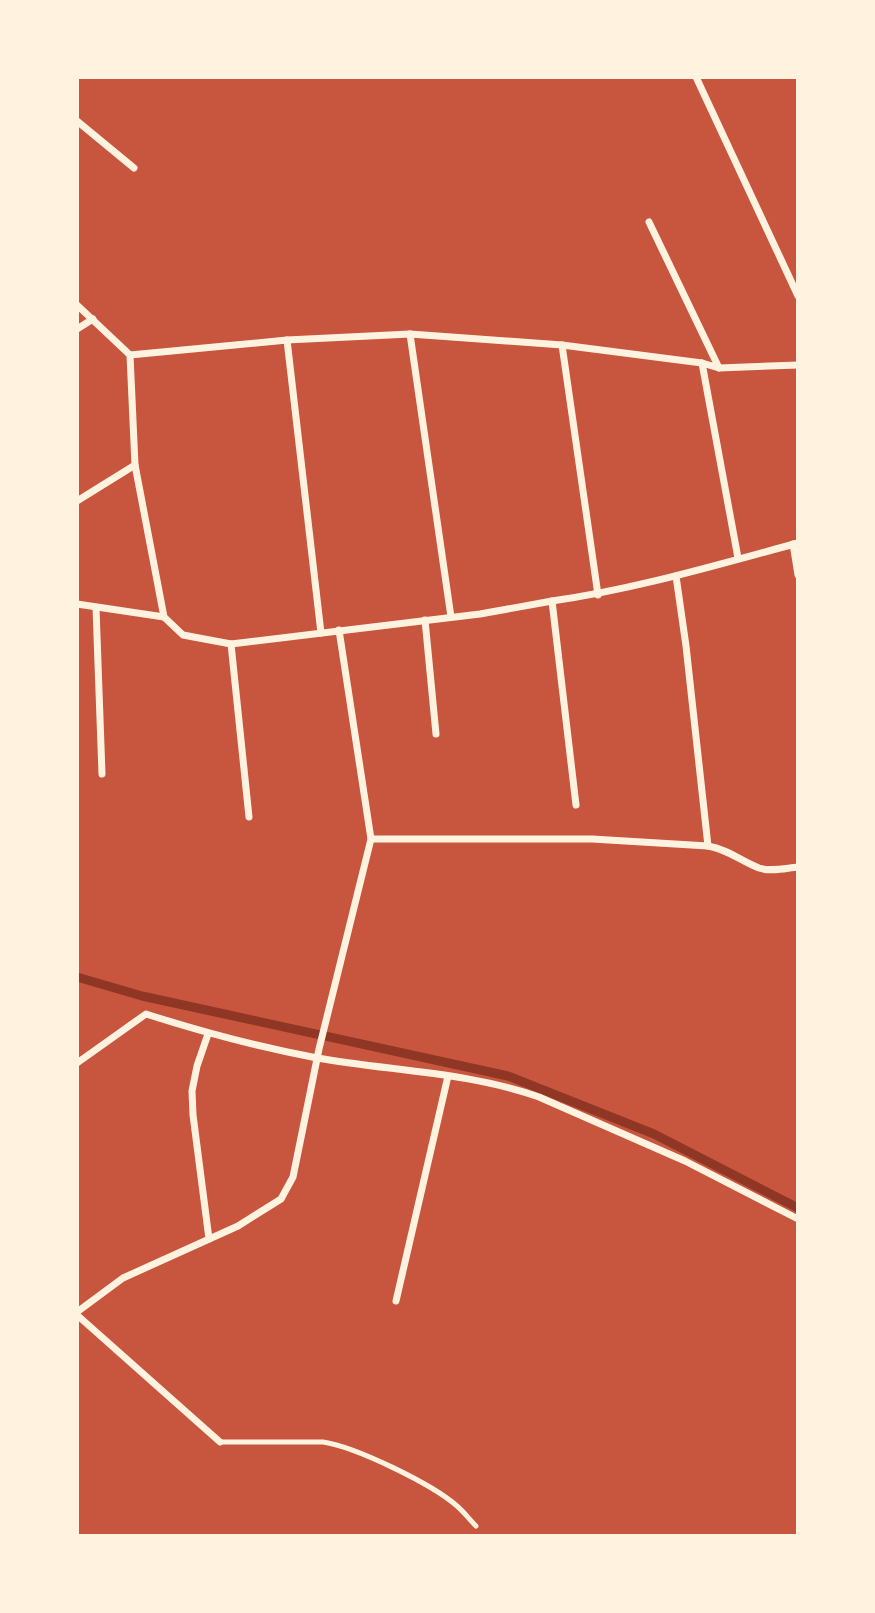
<svg xmlns="http://www.w3.org/2000/svg" width="875" height="1613" viewBox="0 0 875 1613" font-family="'Crimson Pro',serif">
<style>
.lines{fill:none;stroke-linecap:round;stroke-linejoin:round}
.stream{stroke:#8f3625;stroke-width:9}
.service{stroke:#fff3e0;stroke-width:5}
.minor{stroke:#fff3e0;stroke-width:7}
</style>
<rect width="100%" height="100%" fill="#c8553d"/>
<g class="lines">
<path class="stream" d="M77,977L142,996L508,1076L654,1134L798,1208"/>
<path class="service" d="M220,1442H323C356,1447 432,1484 457,1506C464,1512 470,1520 476,1526"/>
<g class="minor">
<path d="M696,77L798,296"/>
<path d="M77,121L134,168"/>
<path d="M649,222L719,368"/>
<path d="M77,305L130,355L135,465L164,617L183,635L231,644L480,614L552,601L576,805"/>
<path d="M77,329L93,319"/>
<path d="M410,334L451,617"/>
<path d="M287,340L321,633"/>
<path d="M562,345L598,595"/>
<path d="M130,355L287,340L410,334L562,345L702,363L719,368L798,365"/>
<path d="M702,363L738,558"/>
<path d="M77,501L135,465"/>
<path d="M793,544L798,575"/>
<path d="M676,576L686,646L708,846"/>
<path d="M552,601C636,589 716,565 798,543"/>
<path d="M77,604L164,617"/>
<path d="M96,608L102,774"/>
<path d="M425,620L436,734"/>
<path d="M339,630L371,839"/>
<path d="M231,644L249,817"/>
<path d="M208,1034L197,1066L192,1091L193,1115L209,1239"/>
<path d="M77,1063L146,1014C202,1032 259,1047 317,1058C391,1071 468,1072 539,1097L685,1161L798,1219"/>
<path d="M396,1301L448,1076"/>
<path d="M77,1312L123,1278L238,1226L281,1199L293,1177L319,1049L371,839H592L708,846C727,849 741,861 759,868C771,872 786,868 798,867"/>
<path d="M77,1315L220,1442"/>
</g>
</g>
<rect width="875" height="1613" fill="none" stroke="#fff3e0" stroke-width="158"/>
</svg>
